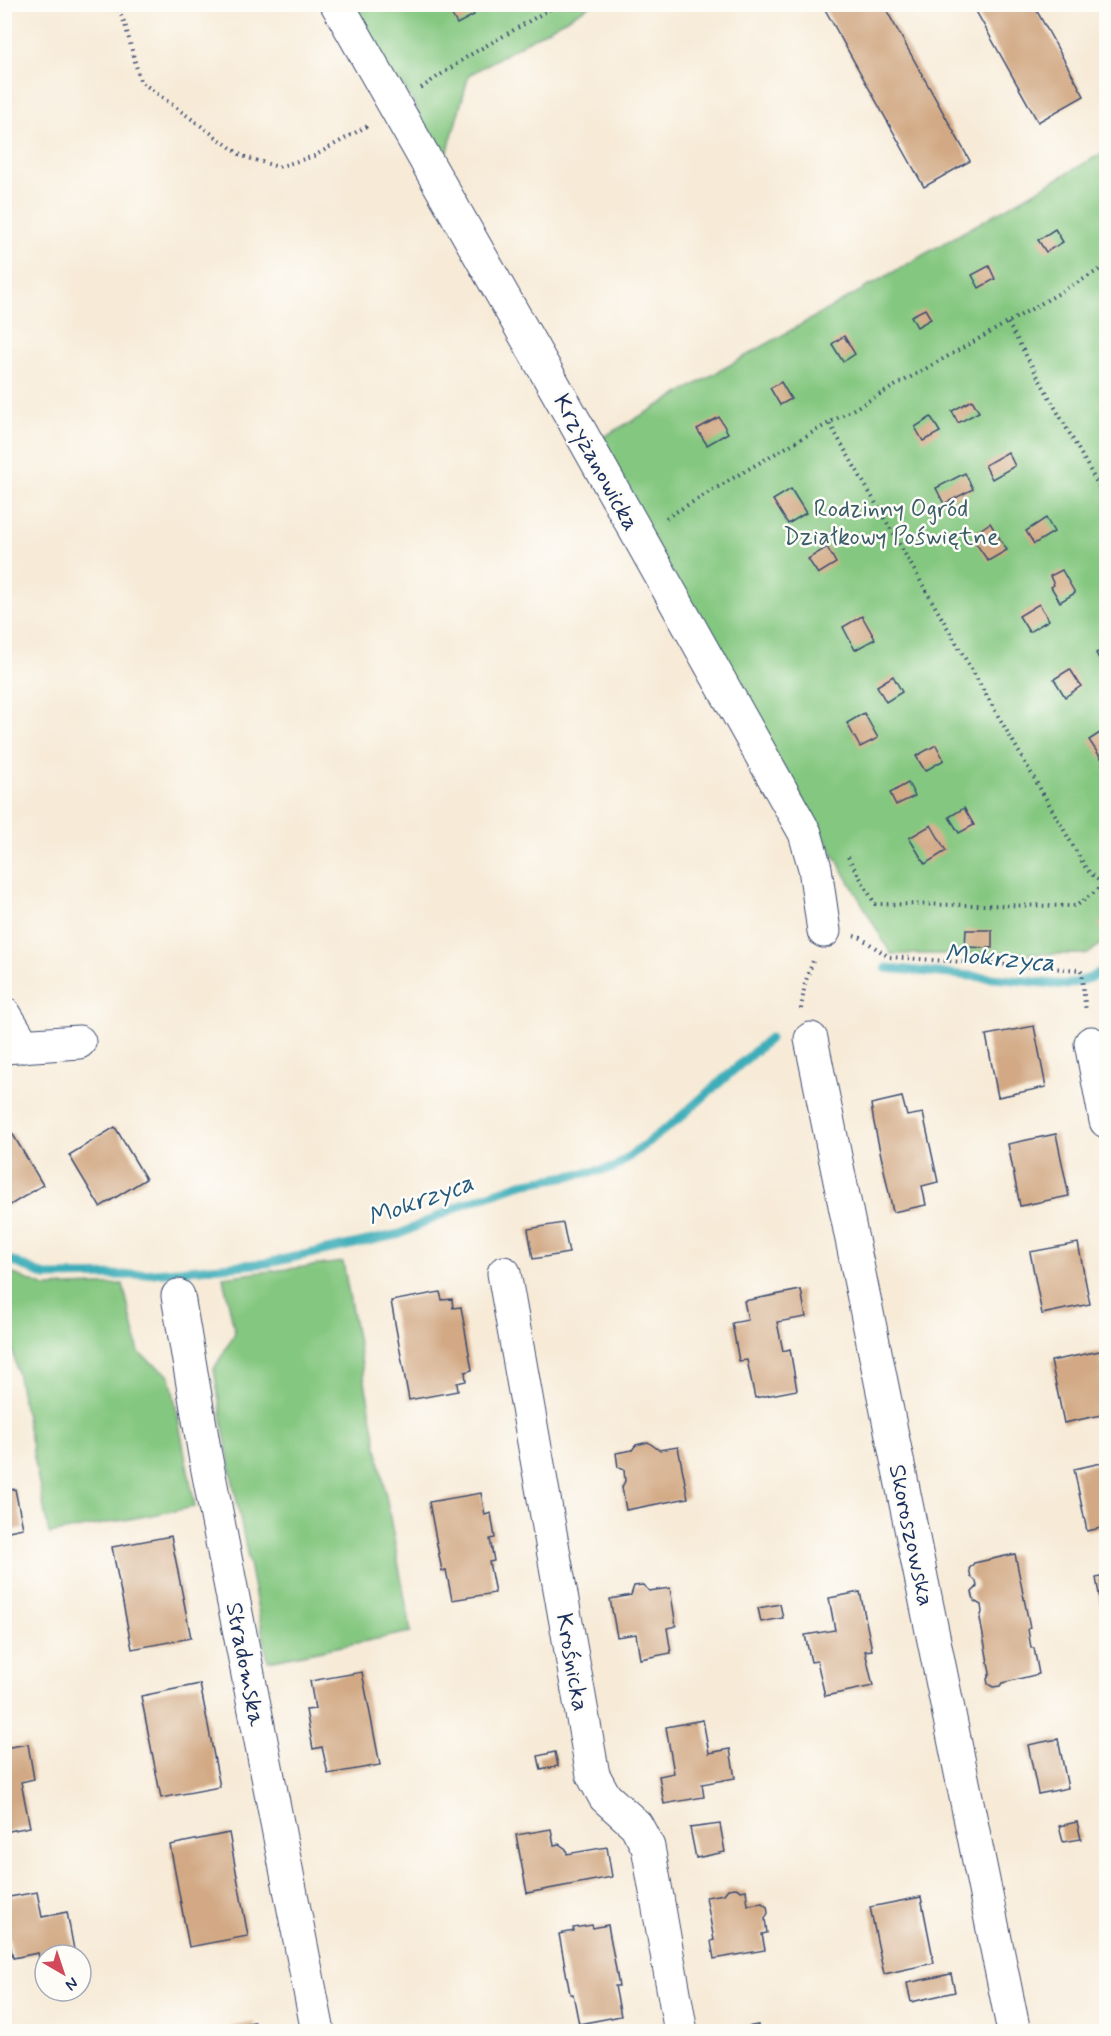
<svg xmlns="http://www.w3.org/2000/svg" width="1111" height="2036" viewBox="0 0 1111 2036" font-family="Mynerve,sans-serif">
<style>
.green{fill:#84c780;stroke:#507b6f;stroke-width:1.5}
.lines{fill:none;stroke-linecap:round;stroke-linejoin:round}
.stream{stroke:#3eaeb9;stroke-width:9}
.building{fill:#d2a984}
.minor-casing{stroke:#3c4b70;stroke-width:35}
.path{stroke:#3c4b70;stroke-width:4;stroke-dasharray:1.5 4.5;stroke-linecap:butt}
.minor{stroke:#fff;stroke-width:33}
.labels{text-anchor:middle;stroke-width:5;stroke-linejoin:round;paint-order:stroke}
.street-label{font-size:24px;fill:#1b2f5e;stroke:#fdfcf7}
.park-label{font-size:24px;fill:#3a5d68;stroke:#fdfcf7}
.water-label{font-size:26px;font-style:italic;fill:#275b7e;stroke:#fdfcf7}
</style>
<rect width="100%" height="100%" fill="#fdfcf7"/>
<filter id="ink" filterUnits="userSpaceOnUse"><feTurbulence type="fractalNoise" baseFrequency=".0167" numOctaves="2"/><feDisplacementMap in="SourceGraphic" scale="12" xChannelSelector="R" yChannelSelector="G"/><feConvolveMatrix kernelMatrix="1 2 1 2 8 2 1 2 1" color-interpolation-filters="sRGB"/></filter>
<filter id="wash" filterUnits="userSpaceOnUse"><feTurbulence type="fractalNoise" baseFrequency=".008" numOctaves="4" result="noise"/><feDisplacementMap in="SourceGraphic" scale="24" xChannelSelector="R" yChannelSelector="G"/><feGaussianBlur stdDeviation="1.35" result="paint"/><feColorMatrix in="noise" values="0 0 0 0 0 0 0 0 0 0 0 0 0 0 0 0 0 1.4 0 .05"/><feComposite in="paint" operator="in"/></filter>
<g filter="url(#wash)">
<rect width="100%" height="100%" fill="#f7ebd8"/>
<g class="green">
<path d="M350,5H591L469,75L443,168L416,120L418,110L410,97L403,85L393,81Z"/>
<path d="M1106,151V940L1088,954H891L658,549L598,440Z"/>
<path d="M343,1262L411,1632L268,1661L228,1456L214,1369L235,1333L223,1277Z"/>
<path d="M4,1270L45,1287L123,1284L139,1353L170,1376L195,1507L49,1534L5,1311Z"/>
</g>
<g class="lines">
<g class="stream">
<path d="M886,968L1067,985L1090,978L1106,969"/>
<path d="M4,1257L45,1276L131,1275L267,1263L400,1234L466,1203L521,1184L614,1168L677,1120L770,1038"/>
</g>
</g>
<g id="blocks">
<g class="building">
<path d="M446,4H468L474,15L457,24Z"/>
<path d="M822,4H883L970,161L924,187Z"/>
<path d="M972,4H1033L1084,96L1038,122Z"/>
<path d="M1096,4H1106V23Z"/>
<path d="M1055,229L1063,242L1046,252L1038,240Z"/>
<path d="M989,266L995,279L979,288L972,275Z"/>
<path d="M925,309L931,319L917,327L911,316Z"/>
<path d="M844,336L855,354L843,362L832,344Z"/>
<path d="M781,382L791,399L780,405L770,388Z"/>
<path d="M972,400L979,412L958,423L952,411Z"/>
<path d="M719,417L728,433L707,445L697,429Z"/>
<path d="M931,417L940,432L923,441L915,427Z"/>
<path d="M1008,452L1015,466L992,479L985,465Z"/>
<path d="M965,473L973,489L944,504L936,488Z"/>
<path d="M791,489L806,513L788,524L773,500Z"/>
<path d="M1046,518L1054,532L1034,544L1026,531Z"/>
<path d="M990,523L1007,550L988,561L975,542L980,538L977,532Z"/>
<path d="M827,547L836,563L818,574L808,559Z"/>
<path d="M1062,570L1075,593L1060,602L1051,587L1054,585L1050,576Z"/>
<path d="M1039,604L1049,620L1029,632L1019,616Z"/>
<path d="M862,616L875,639L855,650L843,627Z"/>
<path d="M1106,648V667L1104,668L1096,653Z"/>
<path d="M1070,669L1081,686L1065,697L1054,679Z"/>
<path d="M893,676L902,692L886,702L877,686Z"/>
<path d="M864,713L878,738L860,747L847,723Z"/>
<path d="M1106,729V755L1101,758L1089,740Z"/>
<path d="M936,745L944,760L925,771L916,756Z"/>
<path d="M908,783L915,796L896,805L890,793Z"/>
<path d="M964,808L974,825L959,833L949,817Z"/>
<path d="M931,825L946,851L925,864L909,838Z"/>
<path d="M1106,918V937L1098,924Z"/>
<path d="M966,930H992V948L965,947Z"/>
<path d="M1034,1026L1046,1087L998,1097L986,1035Z"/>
<path d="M902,1097L907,1116L923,1113L938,1182L922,1186L926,1205L893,1212L874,1123L871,1104Z"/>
<path d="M115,1127L146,1179L100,1207L69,1155Z"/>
<path d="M12,1133L43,1185L4,1209V1137Z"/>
<path d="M1056,1134L1069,1196L1020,1206L1008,1144Z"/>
<path d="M563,1223L569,1253L533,1259L528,1229Z"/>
<path d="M1078,1243L1090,1304L1042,1314L1030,1252Z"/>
<path d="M801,1290L806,1317L777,1322L783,1351L790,1349L797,1390L755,1398L747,1360L739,1361L732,1323L748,1320L744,1301Z"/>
<path d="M440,1292L442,1300L452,1299L453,1308L461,1307L472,1370L465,1372L466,1381L457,1383L458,1391L409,1400L391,1301Z"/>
<path d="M1100,1351L1106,1384V1414L1064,1423L1051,1361Z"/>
<path d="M648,1442L659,1450L678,1447L688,1498L626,1510L622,1487L625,1481L624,1470L618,1467L616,1453L632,1450L636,1445Z"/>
<path d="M1106,1462V1527L1087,1531L1074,1469Z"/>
<path d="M15,1489L23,1528L4,1532V1491Z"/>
<path d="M481,1493L485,1515L491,1513L495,1538L490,1539L494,1561L489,1562L495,1593L452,1600L446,1570L442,1571L429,1502Z"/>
<path d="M171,1536L191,1638L132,1649L112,1547Z"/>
<path d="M1015,1554L1030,1628L1028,1629L1031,1648H1034L1039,1674L1002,1683L1000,1686L993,1687L988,1684L987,1679L990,1673L980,1619L982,1612L981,1605L974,1601L972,1592L977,1587L976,1581L971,1577L969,1569L974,1563Z"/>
<path d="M1106,1576V1626H1105L1096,1578Z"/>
<path d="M643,1585L649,1591L670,1588L676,1626L667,1628L671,1653L640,1659L636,1634L617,1637L610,1599L631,1595L634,1586Z"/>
<path d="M860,1592L872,1650L865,1651L873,1686L825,1696L817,1661L811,1662L805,1635L835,1630L829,1598Z"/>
<path d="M780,1604L783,1618L761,1622L758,1608Z"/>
<path d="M362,1672L380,1765L328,1774L322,1747L313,1749L306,1710L315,1709L310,1681Z"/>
<path d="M200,1684L220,1787L161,1798L141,1696Z"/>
<path d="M703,1720L709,1753L730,1749L735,1778L702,1784L704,1797L664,1804L659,1776L674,1773L666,1727Z"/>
<path d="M1058,1739L1068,1788L1038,1794L1028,1745Z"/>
<path d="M28,1744L34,1779L21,1782L30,1827L4,1832V1748Z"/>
<path d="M555,1752L558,1766L541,1770L538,1756Z"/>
<path d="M1077,1822L1081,1839L1063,1842L1059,1826Z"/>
<path d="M720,1824L725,1852L696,1858L690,1828Z"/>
<path d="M551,1829L554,1845L559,1844L566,1849L567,1854L607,1847L612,1877L527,1893L516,1835Z"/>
<path d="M229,1833L248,1936L189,1947L170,1845Z"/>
<path d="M736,1888L741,1891L746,1890L748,1905L762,1903L767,1907L768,1913L765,1919L767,1933L762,1934L765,1950L714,1959L711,1941L714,1940L706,1897L724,1894L728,1889Z"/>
<path d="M37,1892L42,1917L67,1912L75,1955H45L44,1984L38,1953L13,1958L4,1915V1898Z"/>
<path d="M921,1897L934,1963L884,1974L870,1907Z"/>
<path d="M592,1925L593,1928L608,1925L619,1986H615L621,2016L579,2024L573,1994H570L559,1934L574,1931L573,1928Z"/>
<path d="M951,1974L955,1992L911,2002L907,1983Z"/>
<path d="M254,2022L256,2032H232L231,2027Z"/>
<path d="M758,2025L759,2032H741L747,2027Z"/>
</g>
</g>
</g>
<g filter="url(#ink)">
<use href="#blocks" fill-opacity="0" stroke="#3c4b70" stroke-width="1.5"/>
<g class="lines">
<g class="minor-casing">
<g id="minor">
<path d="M337,4L577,426L805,833L815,868L824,931"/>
<path d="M4,1013L24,1046"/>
<path d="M811,1039L1014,2032"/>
<path d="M1091,1043L1106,1121"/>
<path d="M4,1047L79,1042"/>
<path d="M504,1273L593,1775L605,1797L636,1825L648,1847L681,2032"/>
<path d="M178,1296L205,1455L318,2032"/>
</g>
</g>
<g class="path">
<path d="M116,4L125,24L140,81L242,156L278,167L314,156L369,125"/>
<path d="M421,88L470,55L559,4"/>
<path d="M1008,323L1106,499"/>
<path d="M830,424L1087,870L1104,885"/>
<path d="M666,518C811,430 961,351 1106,266"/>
<path d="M848,857L875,904L1076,906L1106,884"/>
<path d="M854,936L861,938L889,957L1081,970L1086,1012"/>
<path d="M801,1009L805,983L813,961"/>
</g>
<use href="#minor" class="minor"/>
</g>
</g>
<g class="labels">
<g class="street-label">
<text transform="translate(597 462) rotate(61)" y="8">Krzyżanowicka</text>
<text transform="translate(912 1535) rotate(78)" y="8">Skoroszowska</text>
<text transform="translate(573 1662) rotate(80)" y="8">Krośnicka</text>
<text transform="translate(246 1664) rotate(79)" y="8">Stradomska</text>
</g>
<g class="park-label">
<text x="891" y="516">Rodzinny Ogród<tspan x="891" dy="28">Działkowy Poświętne</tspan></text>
</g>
<g class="water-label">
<text transform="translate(1000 957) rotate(5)" y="9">Mokrzyca</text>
<text transform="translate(420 1199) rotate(-20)" y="9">Mokrzyca</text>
</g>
</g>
<rect width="1111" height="2036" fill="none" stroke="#fdfcf7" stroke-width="24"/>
<g transform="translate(63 1973) rotate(141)"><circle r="28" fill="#fdfcf7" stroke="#a3aaba" stroke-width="1.5"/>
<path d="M0-4.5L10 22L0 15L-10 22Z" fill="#d1495b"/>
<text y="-9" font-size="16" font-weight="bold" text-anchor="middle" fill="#1b2f5e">N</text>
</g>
</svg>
